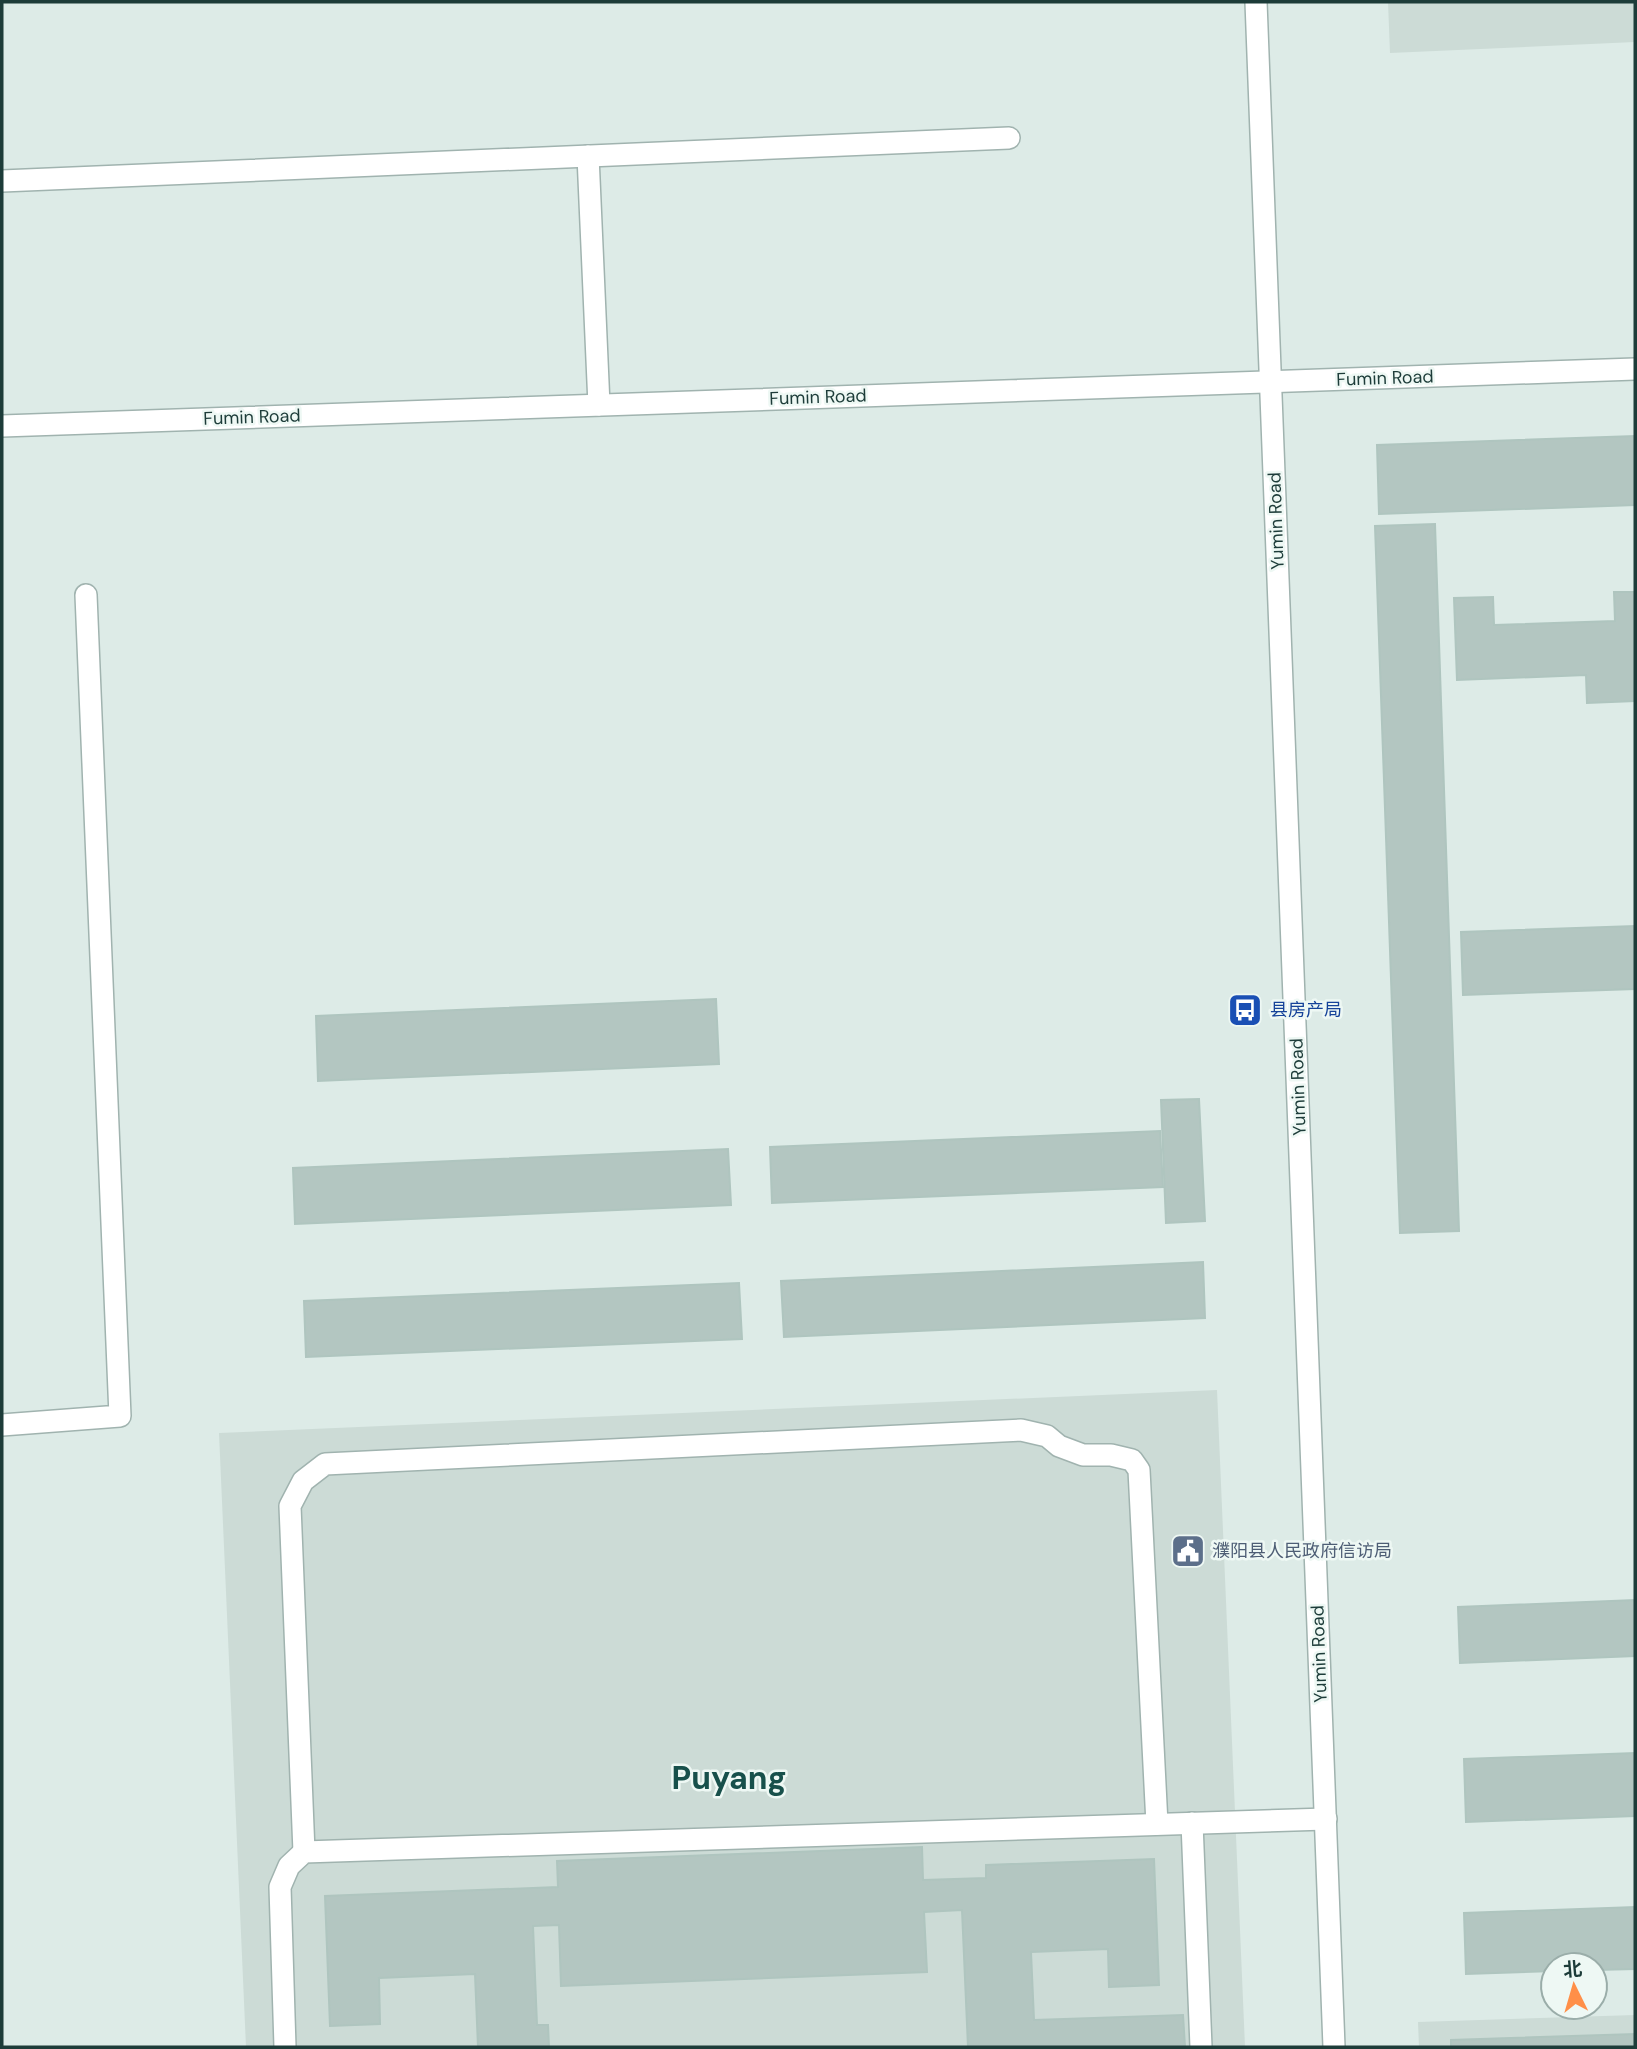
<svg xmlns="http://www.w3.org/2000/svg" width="1637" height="2049" viewBox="0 0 1637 2049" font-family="'DM Sans','Noto Sans SC',sans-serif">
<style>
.built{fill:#ccdbd6}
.building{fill:#b3c6c1;stroke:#afc5bf;stroke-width:2}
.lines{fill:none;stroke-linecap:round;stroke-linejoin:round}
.minor-casing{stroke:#a0b3af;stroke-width:24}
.minor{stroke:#fff;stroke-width:21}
.labels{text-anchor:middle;stroke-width:5;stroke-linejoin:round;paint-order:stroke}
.street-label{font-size:18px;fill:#1d3c39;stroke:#eef8f4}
.transit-label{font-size:18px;fill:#164399;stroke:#eef8f4;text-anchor:start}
.service-label{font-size:18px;fill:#4e5e75;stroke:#eef8f4;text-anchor:start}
.town-label{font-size:32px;font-weight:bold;fill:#17504b;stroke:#eef8f4}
</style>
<rect width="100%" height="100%" fill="#ddebe7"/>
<g class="built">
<path d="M1388,2H1635V42L1390,53Z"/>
<path d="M1217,1390L1245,2047H246L219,1433Z"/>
<path d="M1635,2015V2047H1419L1418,2022Z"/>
</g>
<g class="building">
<path d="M1635,436V505L1379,514L1377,445Z"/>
<path d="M1435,524L1459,1231L1400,1233L1375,526Z"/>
<path d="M1614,592H1635V701L1587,703L1586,675L1457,680L1454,598L1493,597L1494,625L1615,621Z"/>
<path d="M1635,926V989L1463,995L1461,932Z"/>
<path d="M716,999L719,1064L318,1081L316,1016Z"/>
<path d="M1199,1099L1205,1221L1166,1223L1161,1100Z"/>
<path d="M1160,1131L1163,1187L772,1203L770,1147Z"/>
<path d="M728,1149L731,1205L295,1224L293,1168Z"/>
<path d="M1203,1262L1205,1318L784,1337L781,1281Z"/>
<path d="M739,1283L742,1339L306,1357L304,1301Z"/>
<path d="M1635,1600V1656L1460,1663L1458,1607Z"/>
<path d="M1635,1753V1816L1466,1822L1464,1759Z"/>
<path d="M922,1847L923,1880L986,1878V1865L1154,1859L1159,1985L1109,1987L1108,1949L1031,1952L1034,2020L1183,2015L1185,2047H968L962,1910L924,1912L927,1972L561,1986L559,1925L533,1926L537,2025H548L549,2047H478L475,1974L379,1978L380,2024L330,2026L325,1896L558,1887L557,1861Z"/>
<path d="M1635,1907V1969L1595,1970V1965H1553V1971L1466,1974L1464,1913Z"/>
<path d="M1635,2034V2047H1451V2040Z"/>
</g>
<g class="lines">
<g class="minor-casing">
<g id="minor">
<path d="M1256,2L1334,2047"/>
<path d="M588,156L599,405"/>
<path d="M2,181L1009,138"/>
<path d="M2,426L1635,369"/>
<path d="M2,1425L120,1416L86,595"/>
<path d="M1192,1823L1201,2047"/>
<path d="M304,1852L290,1506L303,1481L325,1464L1021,1430L1047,1436L1059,1446L1083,1455H1111L1132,1460L1139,1470L1157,1824"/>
<path d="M285,2047L280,1887L289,1866L304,1852L1326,1819"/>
</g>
</g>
<use href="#minor" class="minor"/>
</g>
<defs>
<g id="bus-square" transform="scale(1.75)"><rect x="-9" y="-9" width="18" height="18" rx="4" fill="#1a4fb4" stroke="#eef8f4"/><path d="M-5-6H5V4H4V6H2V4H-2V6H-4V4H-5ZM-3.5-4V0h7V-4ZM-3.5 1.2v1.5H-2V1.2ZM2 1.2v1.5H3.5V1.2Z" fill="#fff"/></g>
<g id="civic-square" transform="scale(1.75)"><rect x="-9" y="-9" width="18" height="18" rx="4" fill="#5c6f8a" stroke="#eef8f4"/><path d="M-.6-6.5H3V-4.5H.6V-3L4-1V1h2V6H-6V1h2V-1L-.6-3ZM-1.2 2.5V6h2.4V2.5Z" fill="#fff"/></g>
</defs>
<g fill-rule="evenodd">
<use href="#bus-square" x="1245" y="1010"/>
<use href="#civic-square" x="1188" y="1551"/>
</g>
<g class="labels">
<g class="street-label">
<text transform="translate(1385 378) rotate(-2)" y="6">Fumin Road</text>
<text transform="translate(818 397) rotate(-2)" y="6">Fumin Road</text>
<text transform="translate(252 417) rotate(-2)" y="6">Fumin Road</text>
<text transform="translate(1276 521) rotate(-92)" y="6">Yumin Road</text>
<text transform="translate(1298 1087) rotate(-92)" y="6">Yumin Road</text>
<text transform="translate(1319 1654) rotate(-92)" y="6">Yumin Road</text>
</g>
<g class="transit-label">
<text x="1270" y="1016">县房产局</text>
</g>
<g class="service-label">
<text x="1212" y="1557">濮阳县人民政府信访局</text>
</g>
<g class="town-label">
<text x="729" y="1789">Puyang</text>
</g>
</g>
<rect width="1637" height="2049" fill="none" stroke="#1d3c39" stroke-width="7"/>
<g transform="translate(1574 1986) rotate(355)"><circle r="33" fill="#eef8f4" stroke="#9aada9" stroke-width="2"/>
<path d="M0-5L12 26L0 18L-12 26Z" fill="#ff8f48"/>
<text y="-10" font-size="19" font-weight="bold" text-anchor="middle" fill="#1d3c39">北</text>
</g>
</svg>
